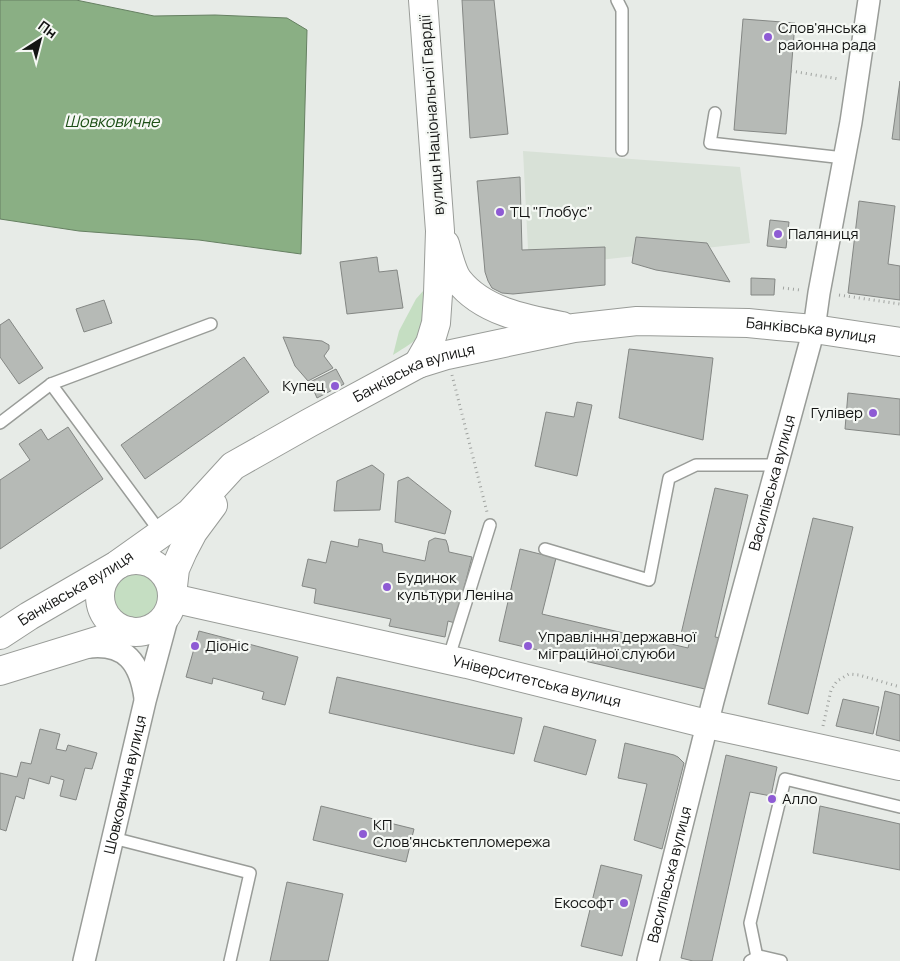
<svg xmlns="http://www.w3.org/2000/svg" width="900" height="961" viewBox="0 0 900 961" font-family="Manrope,sans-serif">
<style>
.built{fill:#d8e1d7}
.green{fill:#c5dec2}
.water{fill:#8aaf84;stroke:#668062}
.building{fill:#b6bab6;stroke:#848784}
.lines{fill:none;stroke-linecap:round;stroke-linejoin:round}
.service-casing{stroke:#999c98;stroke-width:14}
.minor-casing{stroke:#999c98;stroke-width:24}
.tertiary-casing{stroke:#999c98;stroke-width:30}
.path{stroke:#a0a3a0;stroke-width:3;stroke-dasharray:1 4;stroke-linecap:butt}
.service{stroke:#fff;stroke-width:11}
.minor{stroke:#fff;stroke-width:21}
.tertiary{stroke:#fff;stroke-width:28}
.poi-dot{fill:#8e5bd4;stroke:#f5f8f4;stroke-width:2}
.labels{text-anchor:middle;stroke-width:4.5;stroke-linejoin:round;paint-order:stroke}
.poi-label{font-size:15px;fill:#131413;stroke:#f5f8f4;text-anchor:start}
.street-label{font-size:15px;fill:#131413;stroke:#f5f8f4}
.water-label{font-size:16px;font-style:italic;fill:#1c4f16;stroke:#f5f8f4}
</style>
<rect width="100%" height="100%" fill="#e7ebe7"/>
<path class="built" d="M523,151L740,167L750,243L529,268Z"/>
<g class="green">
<path d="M431,282C428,298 426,328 416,339C409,346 400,350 393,355L399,331L416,299Z"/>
<circle cx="137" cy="596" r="23"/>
</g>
<path class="water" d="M0,0H76L154,16L215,15L287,18L307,30L301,254L199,240L79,231L0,219Z"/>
<g class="building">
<path d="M462,0H494L508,134L470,138Z"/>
<path d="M743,19L795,23L786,134L734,130Z"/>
<path d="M900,81V140L892,139Z"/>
<path d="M520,177L522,250L605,247V285L513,294L502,293L492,288L488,281L485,272L477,181Z"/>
<path d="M859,201L895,206L888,264L900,266V300L848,293Z"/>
<path d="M770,220L789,222L786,248L767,246Z"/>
<path d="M636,237L707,243L730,282L656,270L632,263Z"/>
<path d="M377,257L379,272L397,270L403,308L347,314L340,262Z"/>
<path d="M751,278L775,279L774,295H751Z"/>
<path d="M104,300L112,323L84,332L76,309Z"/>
<path d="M9,319L43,368L19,384L0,357V325Z"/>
<path d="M283,337L322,341L329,345V349L324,356L333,368L308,381L295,366Z"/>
<path d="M629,349L713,358L703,440L619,418Z"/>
<path d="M244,357L269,392L145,479L121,445Z"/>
<path d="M336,369L344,384L317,398L310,382Z"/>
<path d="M848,393L900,399V435L845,429Z"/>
<path d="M577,402L592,405L577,476L535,466L546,412L574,417Z"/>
<path d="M68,427L103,479L0,549V480L30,460L19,444L41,429L48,440Z"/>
<path d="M372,465L384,474L380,510L334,511L337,481Z"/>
<path d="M408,477L451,511L445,534L395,522L398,481Z"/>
<path d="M715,488L748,495L715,637L721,638L709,690L499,641L520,549L556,558L542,614L688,648L691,636L681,634Z"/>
<path d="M813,518L853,527L808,714L768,704Z"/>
<path d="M435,538L446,540L448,546L449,552L472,557L455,623L448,621L445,637L389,626L391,619L314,603L316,589L302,586L308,559L326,563L331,541L358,547L359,539L382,544L383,552L425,561L429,541Z"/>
<path d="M199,631L298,657L285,705L262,699L264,692L213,678L212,684L186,677Z"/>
<path d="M337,677L522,718L514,754L329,713Z"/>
<path d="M885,691L900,695V741L876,735Z"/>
<path d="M843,699L879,707L873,734L836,726Z"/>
<path d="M544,726L596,740L586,775L534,761Z"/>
<path d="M40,729L60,734L56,749L66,751L68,745L97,753L92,769L85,768L76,800L60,796L64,780L51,776L49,784L29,778L24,799L16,796L6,831L0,829V773L17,777L21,762L31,764Z"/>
<path d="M625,743L674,755L678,757L684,763L662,849L634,840L647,784L618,778Z"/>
<path d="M726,755L777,767L771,796L750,792L712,961H693L681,958Z"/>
<path d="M321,806L414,829L406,862L313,840Z"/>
<path d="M820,806L900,824V870L813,853Z"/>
<path d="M601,865L642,875L622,956L581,946Z"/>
<path d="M287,882L343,894L328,961H270Z"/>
</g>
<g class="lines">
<g class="service-casing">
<g id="service">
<path d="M617,0L622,10V150"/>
<path d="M715,113L710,143L844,158"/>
<path d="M51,384L211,324"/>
<path d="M0,423L51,384L161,533"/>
<path d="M545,549L649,580L669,478L696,465H776"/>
<path d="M448,660L490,525"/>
<path d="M113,838L250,873L230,961"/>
<path d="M757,957L750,923L785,779L900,807"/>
<path d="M750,961L759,956L781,961"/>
</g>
</g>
<g class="minor-casing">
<g id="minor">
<path d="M89,647C126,643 140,663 145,698"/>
<path id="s1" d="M84,961L145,701L170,608"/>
<path id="s2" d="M648,961L713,701L814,329L819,293L851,122L869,0"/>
</g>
</g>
<g class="tertiary-casing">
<g id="tertiary">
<path d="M445,244C448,254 452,272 458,280C482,311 525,319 562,326"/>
<path d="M418,364L430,343L436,323L438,294L440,231L423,0"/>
<circle cx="136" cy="596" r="36"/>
<path d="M172,595L175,569L183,551L193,532L213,505"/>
<path id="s3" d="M172,598L467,664L707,724L731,729L900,766"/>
<path id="s4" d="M0,635L29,616L117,565L190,513L233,466L309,423L418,364L447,355L574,328L637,321L748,323L778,326L814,329L900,342"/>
<path d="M0,671L129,631"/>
</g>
</g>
<g class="path">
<path d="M791,71L839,79"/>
<path d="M783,288L800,290"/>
<path d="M839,295L900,304"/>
<path d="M452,375L487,512"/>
<path d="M823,726L831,690L837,681L849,674L859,675L900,687"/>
</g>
<use href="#service" class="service"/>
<use href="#minor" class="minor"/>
<use href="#tertiary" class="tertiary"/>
</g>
<g class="poi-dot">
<circle cx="768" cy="37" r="5"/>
<circle cx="500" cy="212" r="5"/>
<circle cx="778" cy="234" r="5"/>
<circle cx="335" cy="386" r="5"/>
<circle cx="873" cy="413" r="5"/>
<circle cx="387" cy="587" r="5"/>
<circle cx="195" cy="646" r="5"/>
<circle cx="528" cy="646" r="5"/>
<circle cx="772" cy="799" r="5"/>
<circle cx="363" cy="834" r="5"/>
<circle cx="624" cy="903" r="5"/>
</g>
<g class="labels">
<g class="poi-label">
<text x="778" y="33">Слов'янська<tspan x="778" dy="17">районна рада</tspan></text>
<text x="510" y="217">ТЦ "Глобус"</text>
<text x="788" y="239">Паляниця</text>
<text x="325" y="391" text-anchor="end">Купец</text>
<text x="863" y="418" text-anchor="end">Гулівер</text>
<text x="397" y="583">Будинок<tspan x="397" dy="17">культури Леніна</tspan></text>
<text x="538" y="642">Управління державної<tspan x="538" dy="17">міграційної слуюби</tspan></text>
<text x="205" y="651">Діоніс</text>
<text x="782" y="804">Алло</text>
<text x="373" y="830">КП<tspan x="373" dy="17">Слов'янськтепломережа</tspan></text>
<text x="614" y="908" text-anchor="end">Екософт</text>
</g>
<g class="street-label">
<text transform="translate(432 115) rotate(-94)" y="5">вулиця Національної Гвардії</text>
<text dy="5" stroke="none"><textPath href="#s4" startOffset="899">Банківська вулиця</textPath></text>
<text dy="5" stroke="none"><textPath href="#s4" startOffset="494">Банківська вулиця</textPath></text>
<text dy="5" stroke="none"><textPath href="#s2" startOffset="494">Василівська вулиця</textPath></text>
<text dy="5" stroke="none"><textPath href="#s4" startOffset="89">Банківська вулиця</textPath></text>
<text dy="5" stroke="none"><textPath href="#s3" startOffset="374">Університетська вулиця</textPath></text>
<text dy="5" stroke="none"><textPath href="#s1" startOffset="181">Шовковична вулиця</textPath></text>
<text dy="5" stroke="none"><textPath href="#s2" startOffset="89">Василівська вулиця</textPath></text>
</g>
<g class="water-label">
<text x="112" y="127">Шовковичне</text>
</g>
</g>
<g transform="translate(40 40) rotate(36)" stroke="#f5f8f4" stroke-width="4" paint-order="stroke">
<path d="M0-4L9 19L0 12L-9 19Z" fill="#131413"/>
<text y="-8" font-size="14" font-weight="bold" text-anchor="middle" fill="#131413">Пн</text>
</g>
</svg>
